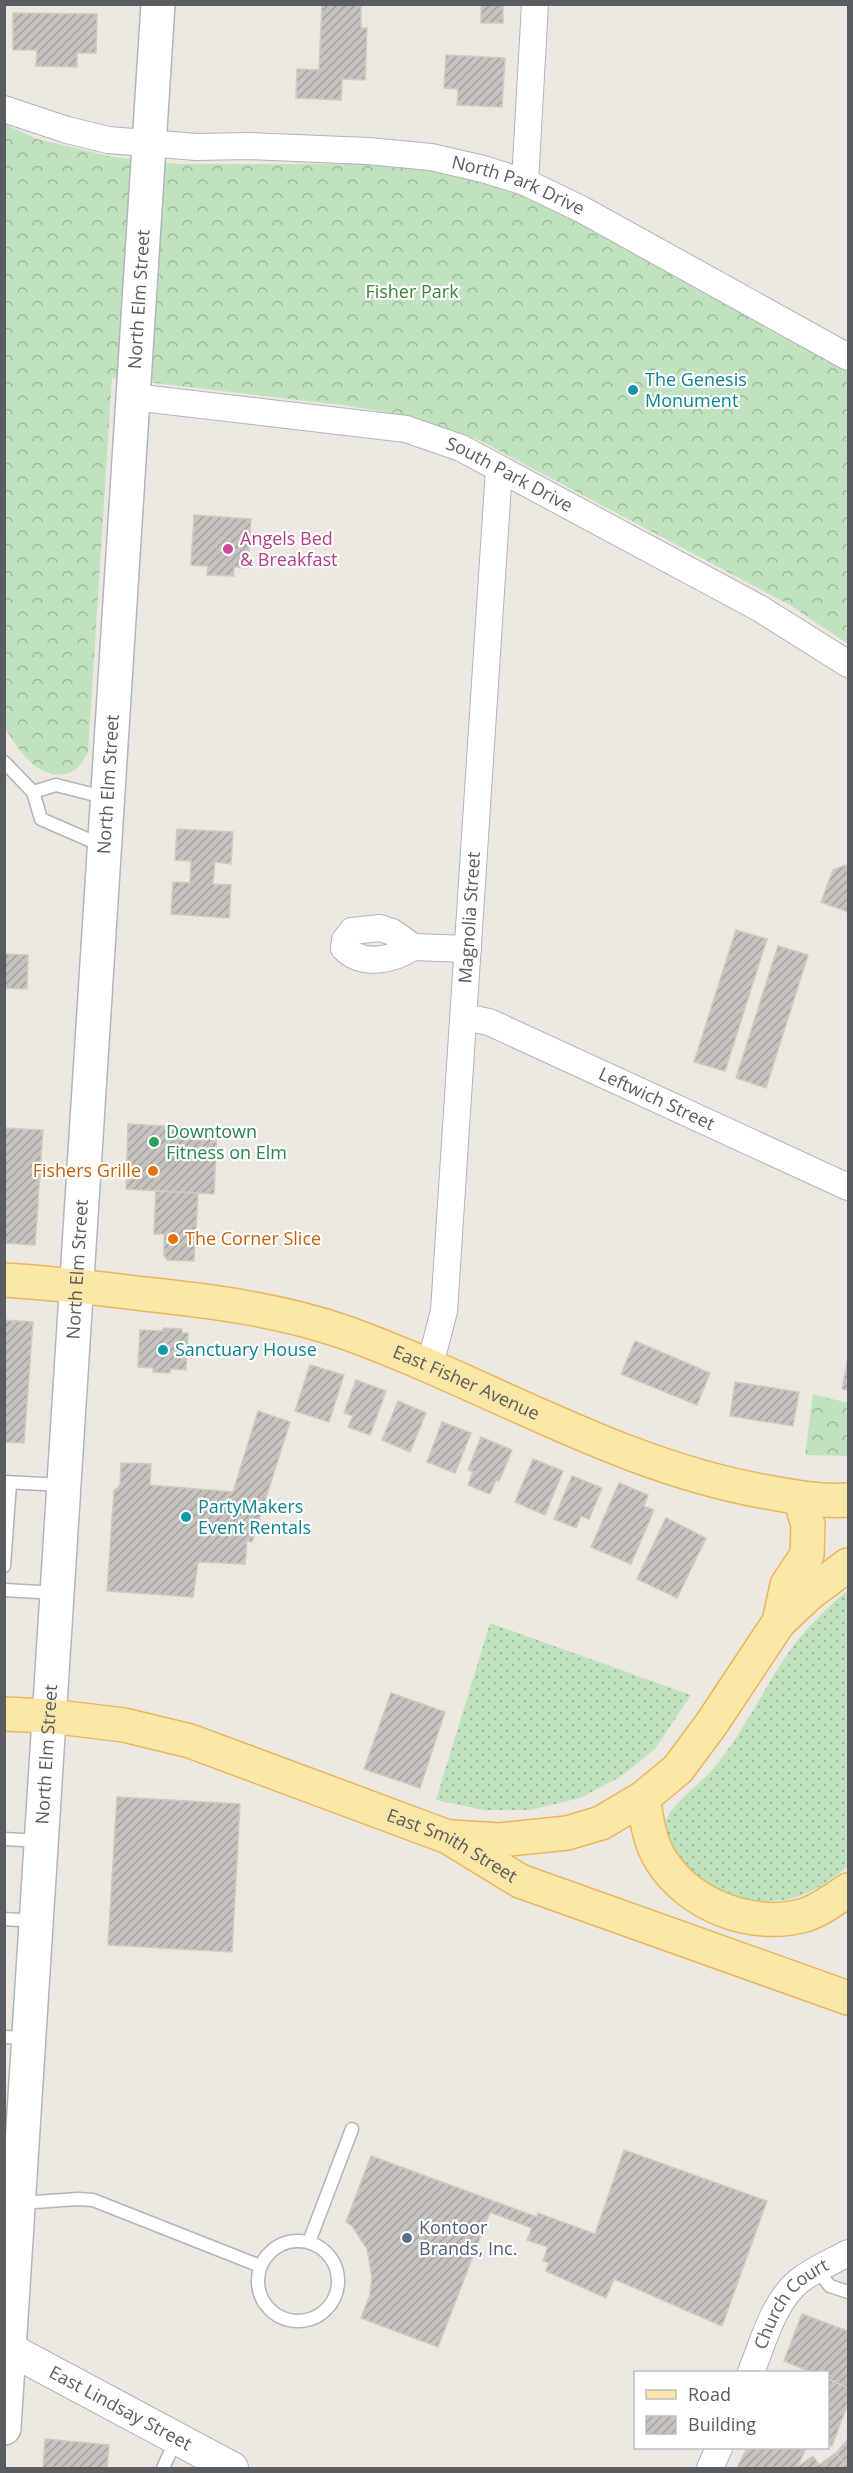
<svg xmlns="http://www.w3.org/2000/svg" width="853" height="2473" viewBox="0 0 853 2473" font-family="'Open Sans',sans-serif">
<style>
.grass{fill:url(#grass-dots)}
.forest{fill:url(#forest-crowns)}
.building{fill:url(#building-hatch);stroke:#d0c9c0;stroke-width:1.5}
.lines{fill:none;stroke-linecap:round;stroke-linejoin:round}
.service-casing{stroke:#b1b4b8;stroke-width:15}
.minor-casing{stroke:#b1b4b8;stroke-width:28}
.tertiary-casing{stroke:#b1b4b8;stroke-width:34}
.secondary-casing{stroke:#b2b6bb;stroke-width:36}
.primary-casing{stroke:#e9b75c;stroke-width:36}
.service{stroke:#fff;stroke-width:12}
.minor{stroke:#fff;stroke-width:26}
.tertiary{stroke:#fff;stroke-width:32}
.secondary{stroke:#fff;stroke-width:33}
.primary{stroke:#fae6a7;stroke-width:33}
.culture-dot{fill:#0f9aa8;stroke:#fff;stroke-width:2}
.hotel-dot{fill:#d1479c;stroke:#fff;stroke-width:2}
.leisure-dot{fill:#2e9e5b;stroke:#fff;stroke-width:2}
.food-dot{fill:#e8710a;stroke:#fff;stroke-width:2}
.service-dot{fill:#5c6f8a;stroke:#fff;stroke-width:2}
.labels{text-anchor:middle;stroke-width:4.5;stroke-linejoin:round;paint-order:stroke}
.street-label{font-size:18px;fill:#595d61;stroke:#fff}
.park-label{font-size:18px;fill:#3b8138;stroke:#fff}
.culture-label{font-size:18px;fill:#0d838f;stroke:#fff;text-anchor:start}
.hotel-label{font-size:18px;fill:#b23c85;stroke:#fff;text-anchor:start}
.leisure-label{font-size:18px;fill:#27864d;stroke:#fff;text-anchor:start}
.food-label{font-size:18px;fill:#c56008;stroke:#fff;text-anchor:end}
.service-label{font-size:18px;fill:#4e5e75;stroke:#fff;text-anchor:start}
</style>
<defs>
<pattern id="grass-dots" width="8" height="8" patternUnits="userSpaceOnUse" patternTransform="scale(1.5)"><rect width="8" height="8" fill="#c1e2be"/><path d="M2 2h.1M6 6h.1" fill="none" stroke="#a0ba9e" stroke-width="1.8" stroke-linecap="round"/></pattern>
<pattern id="forest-crowns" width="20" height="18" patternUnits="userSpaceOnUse" patternTransform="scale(1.5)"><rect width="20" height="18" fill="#c1e2be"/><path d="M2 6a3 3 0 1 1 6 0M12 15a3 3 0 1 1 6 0" fill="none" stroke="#a0ba9e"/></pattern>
<pattern id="building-hatch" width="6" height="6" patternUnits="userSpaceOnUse" patternTransform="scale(1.5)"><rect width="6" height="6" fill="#c6c3be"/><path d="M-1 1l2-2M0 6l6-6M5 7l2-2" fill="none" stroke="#a4a29e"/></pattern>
</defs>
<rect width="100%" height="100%" fill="#ece8e1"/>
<g class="grass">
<path d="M848,1590V1866C831,1880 812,1894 789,1899C745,1908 693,1888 672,1848C668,1840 664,1831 666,1822C670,1804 699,1785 711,1771C743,1735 763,1688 791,1649C808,1626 827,1608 848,1590Z"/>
<path d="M490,1623L691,1695L655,1749L620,1777L580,1798L530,1810H484L436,1800Z"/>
</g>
<g class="forest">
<path d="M4,124L37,139L113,157L180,164H363L432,170L501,187L556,211L848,371V644L790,605L479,440L408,416L350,406L112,378L88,753C83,760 78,771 69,773C38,782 17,748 4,726Z"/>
<path d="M813,1394L848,1403V1456L805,1455Z"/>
</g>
<g class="building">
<path d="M322,4H361V28H367L365,80L342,79L341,100L296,98L297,69L319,70Z"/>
<rect x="481" y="4" width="22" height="19"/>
<path d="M13,13L97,14L96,53H77V67L36,66L37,50H13Z"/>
<path d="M446,55L505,58L502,107L457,105L458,89L444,88Z"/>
<path d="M194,515L251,519L248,568L234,567V576L207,575L208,566L191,565Z"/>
<path d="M177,829L233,832L231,864L215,862L213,884L231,885L229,918L171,914L173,882L190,883L191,861L175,860Z"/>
<path d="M845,865L848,866V912L821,902L833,870Z"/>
<path d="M736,930L767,939L725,1071L694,1062Z"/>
<path d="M778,946L808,955L766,1088L736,1078Z"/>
<path d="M4,954L28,955L27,989L5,988L4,996Z"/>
<path d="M128,1124L217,1129L214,1194L126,1189Z"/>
<path d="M4,1128L43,1130L35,1245L4,1243Z"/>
<path d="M156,1191L198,1193L194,1261L167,1260L164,1255V1234H154Z"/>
<path d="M4,1320L33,1322L24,1443L4,1442Z"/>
<path d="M163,1328L182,1329V1333H188L186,1370L170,1369V1373L153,1372V1368L138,1367L140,1330L163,1331Z"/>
<path d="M635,1341L710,1373L697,1405L621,1374Z"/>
<path d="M848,1358V1391L842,1389Z"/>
<path d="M310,1365L344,1375L329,1422L295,1411Z"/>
<path d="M356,1380L386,1391L370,1435L348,1427L353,1416L344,1413Z"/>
<path d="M735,1382L799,1392L793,1426L730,1416Z"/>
<path d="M398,1401L426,1413L410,1452L382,1440Z"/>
<path d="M258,1411L290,1422L252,1542L247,1541L245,1564L198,1562L193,1597L107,1591L114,1491L120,1485L121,1463L151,1464L150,1485L233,1492Z"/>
<path d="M442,1422L471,1433L455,1473L427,1462Z"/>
<path d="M481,1437L512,1450L499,1481L496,1480L490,1494L468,1485L473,1472L468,1470Z"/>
<path d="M533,1459L563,1471L545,1515L515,1502Z"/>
<path d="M572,1476L602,1488L589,1519L581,1516L576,1528L554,1519Z"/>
<path d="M619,1483L648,1495L644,1506L654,1510L631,1564L591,1547Z"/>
<path d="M666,1518L706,1538L677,1598L637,1579Z"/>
<path d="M391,1693L445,1712L420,1788L364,1769Z"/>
<path d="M117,1797L240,1804L232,1952L108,1945Z"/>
<path d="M624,2150L767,2201L722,2326L614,2279L606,2298L546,2271L549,2263L543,2261L548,2247L527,2240L532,2228L490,2212L438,2347L361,2318L370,2295L372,2277L367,2249L352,2226L346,2222L371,2156L537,2217L538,2213L595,2234Z"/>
<path d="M802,2314L848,2331V2388L828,2379V2372H811L784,2361Z"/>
<path d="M828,2379L848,2388V2403L832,2446L828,2444Z"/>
<path d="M45,2439L109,2445L107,2468H43Z"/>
<path d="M848,2439V2468L836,2453Z"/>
<path d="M747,2448H800L805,2450L797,2468H737Z"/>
<path d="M836,2453L848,2468H796L813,2456L819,2465Z"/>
</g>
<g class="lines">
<g class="service-casing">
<g id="service">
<path d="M4,762L33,792L41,819L103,846"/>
<path d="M33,792L56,785L107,798"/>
<path d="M4,1482L63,1485"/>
<path d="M4,1566L10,1483"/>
<path d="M4,1590L57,1593"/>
<path d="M4,1839L41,1841"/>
<path d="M4,1919L36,1921"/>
<path d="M4,2037L28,2038"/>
<path d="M20,2203L78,2199L93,2200L260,2266"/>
<circle cx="298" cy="2281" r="40"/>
<path d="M309,2242L352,2129"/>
<path d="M817,2270L830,2286L848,2292"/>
<path d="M163,2468L176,2440"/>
</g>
</g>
<g class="minor-casing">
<g id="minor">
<path id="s1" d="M4,109L67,130L108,140L197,147L247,146L368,151L431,157L483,169L525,182L581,209L848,357"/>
<path d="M525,182L535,4"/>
<path id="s2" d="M133,397L406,429L461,448L759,608L848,664"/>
<path d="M413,947C393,960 363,967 344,948L345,940L352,931L380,928L392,932L413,947L468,949"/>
<path id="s3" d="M464,1017L489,1022L848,1187"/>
<path id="s4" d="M430,1365L444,1311L499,469"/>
<path id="s5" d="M751,2372C763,2343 773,2302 799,2281C814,2269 832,2262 848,2253"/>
<path d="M710,2468L719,2448"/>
</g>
</g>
<g class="tertiary-casing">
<g id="tertiary">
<path id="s6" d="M4,2346L232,2468"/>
</g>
</g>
<g class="secondary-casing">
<g id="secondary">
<path id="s7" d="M4,2428L158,4"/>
</g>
</g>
<g class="primary-casing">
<g id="primary">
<path id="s8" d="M4,1280C51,1283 98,1288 144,1294C212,1301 280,1310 344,1332C487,1383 617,1466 767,1492C794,1497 822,1502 848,1500"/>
<path d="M779,1622L810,1593L848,1565"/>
<path id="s9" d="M4,1714L50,1716L124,1725L190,1741L448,1837L520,1881L848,1998"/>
<path d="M643,1798C647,1819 649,1842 661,1860C689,1905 752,1930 805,1915C820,1910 835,1899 848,1890"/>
<path d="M452,1837L500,1840L567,1833L601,1823L643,1798L678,1769L712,1723L779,1622L787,1585L807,1555L808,1525L800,1498"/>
</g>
</g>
<use href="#service" class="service"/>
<use href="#minor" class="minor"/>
<use href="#tertiary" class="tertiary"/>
<use href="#secondary" class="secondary"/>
<use href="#primary" class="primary"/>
</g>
<g class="culture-dot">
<circle cx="633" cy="390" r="6"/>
<circle cx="163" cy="1350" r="6"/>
<circle cx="186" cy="1517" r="6"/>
</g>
<circle class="hotel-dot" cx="228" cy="549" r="6"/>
<circle class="leisure-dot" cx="154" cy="1142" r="6"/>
<g class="food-dot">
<circle cx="153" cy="1171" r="6"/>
<circle cx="173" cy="1239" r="6"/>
</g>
<circle class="service-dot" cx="407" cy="2238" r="6"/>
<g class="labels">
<g class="street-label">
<text dy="6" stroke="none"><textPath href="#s1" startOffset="524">North Park Drive</textPath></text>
<text dy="6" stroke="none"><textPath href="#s7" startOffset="2133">North Elm Street</textPath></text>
<text dy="6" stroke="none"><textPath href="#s2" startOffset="388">South Park Drive</textPath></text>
<text dy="6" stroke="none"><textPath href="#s7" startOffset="1647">North Elm Street</textPath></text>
<text dy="6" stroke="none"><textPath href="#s4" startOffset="450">Magnolia Street</textPath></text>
<text dy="6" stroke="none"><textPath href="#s3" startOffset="210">Leftwich Street</textPath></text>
<text dy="6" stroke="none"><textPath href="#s7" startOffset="1161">North Elm Street</textPath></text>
<text dy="6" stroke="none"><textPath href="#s8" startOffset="477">East Fisher Avenue</textPath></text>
<text dy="6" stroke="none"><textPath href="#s7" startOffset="675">North Elm Street</textPath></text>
<text dy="6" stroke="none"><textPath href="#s9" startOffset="471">East Smith Street</textPath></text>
<text dy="6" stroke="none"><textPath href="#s5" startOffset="81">Church Court</textPath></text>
<text dy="6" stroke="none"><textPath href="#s6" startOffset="132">East Lindsay Street</textPath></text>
</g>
<g class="park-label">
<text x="412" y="298">Fisher Park</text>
</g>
<g class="culture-label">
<text x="645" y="386">The Genesis<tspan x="645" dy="21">Monument</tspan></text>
<text x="175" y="1356">Sanctuary House</text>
<text x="198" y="1513">PartyMakers<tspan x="198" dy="21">Event Rentals</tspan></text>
</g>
<g class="hotel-label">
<text x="240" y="545">Angels Bed<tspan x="240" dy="21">&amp; Breakfast</tspan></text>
</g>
<g class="leisure-label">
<text x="166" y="1138">Downtown<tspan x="166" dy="21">Fitness on Elm</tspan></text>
</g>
<g class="food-label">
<text x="141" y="1177">Fishers Grille</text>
<text x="185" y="1245" text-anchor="start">The Corner Slice</text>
</g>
<g class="service-label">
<text x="419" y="2234">Kontoor<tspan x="419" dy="21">Brands, Inc.</tspan></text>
</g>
</g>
<rect width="853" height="2473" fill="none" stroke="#595d61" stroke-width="12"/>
<rect x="634" y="2371" width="195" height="78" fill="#ffffff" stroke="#bdbec0" stroke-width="1.5"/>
<rect x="646" y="2390" width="30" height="9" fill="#fae6a7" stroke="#bdbec0" stroke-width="1.5"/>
<text x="688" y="2401" font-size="18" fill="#595d61">Road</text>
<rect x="646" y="2416" width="30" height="18" fill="url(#building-hatch)" stroke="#bdbec0" stroke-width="1.5"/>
<text x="688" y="2431" font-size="18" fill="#595d61">Building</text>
</svg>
